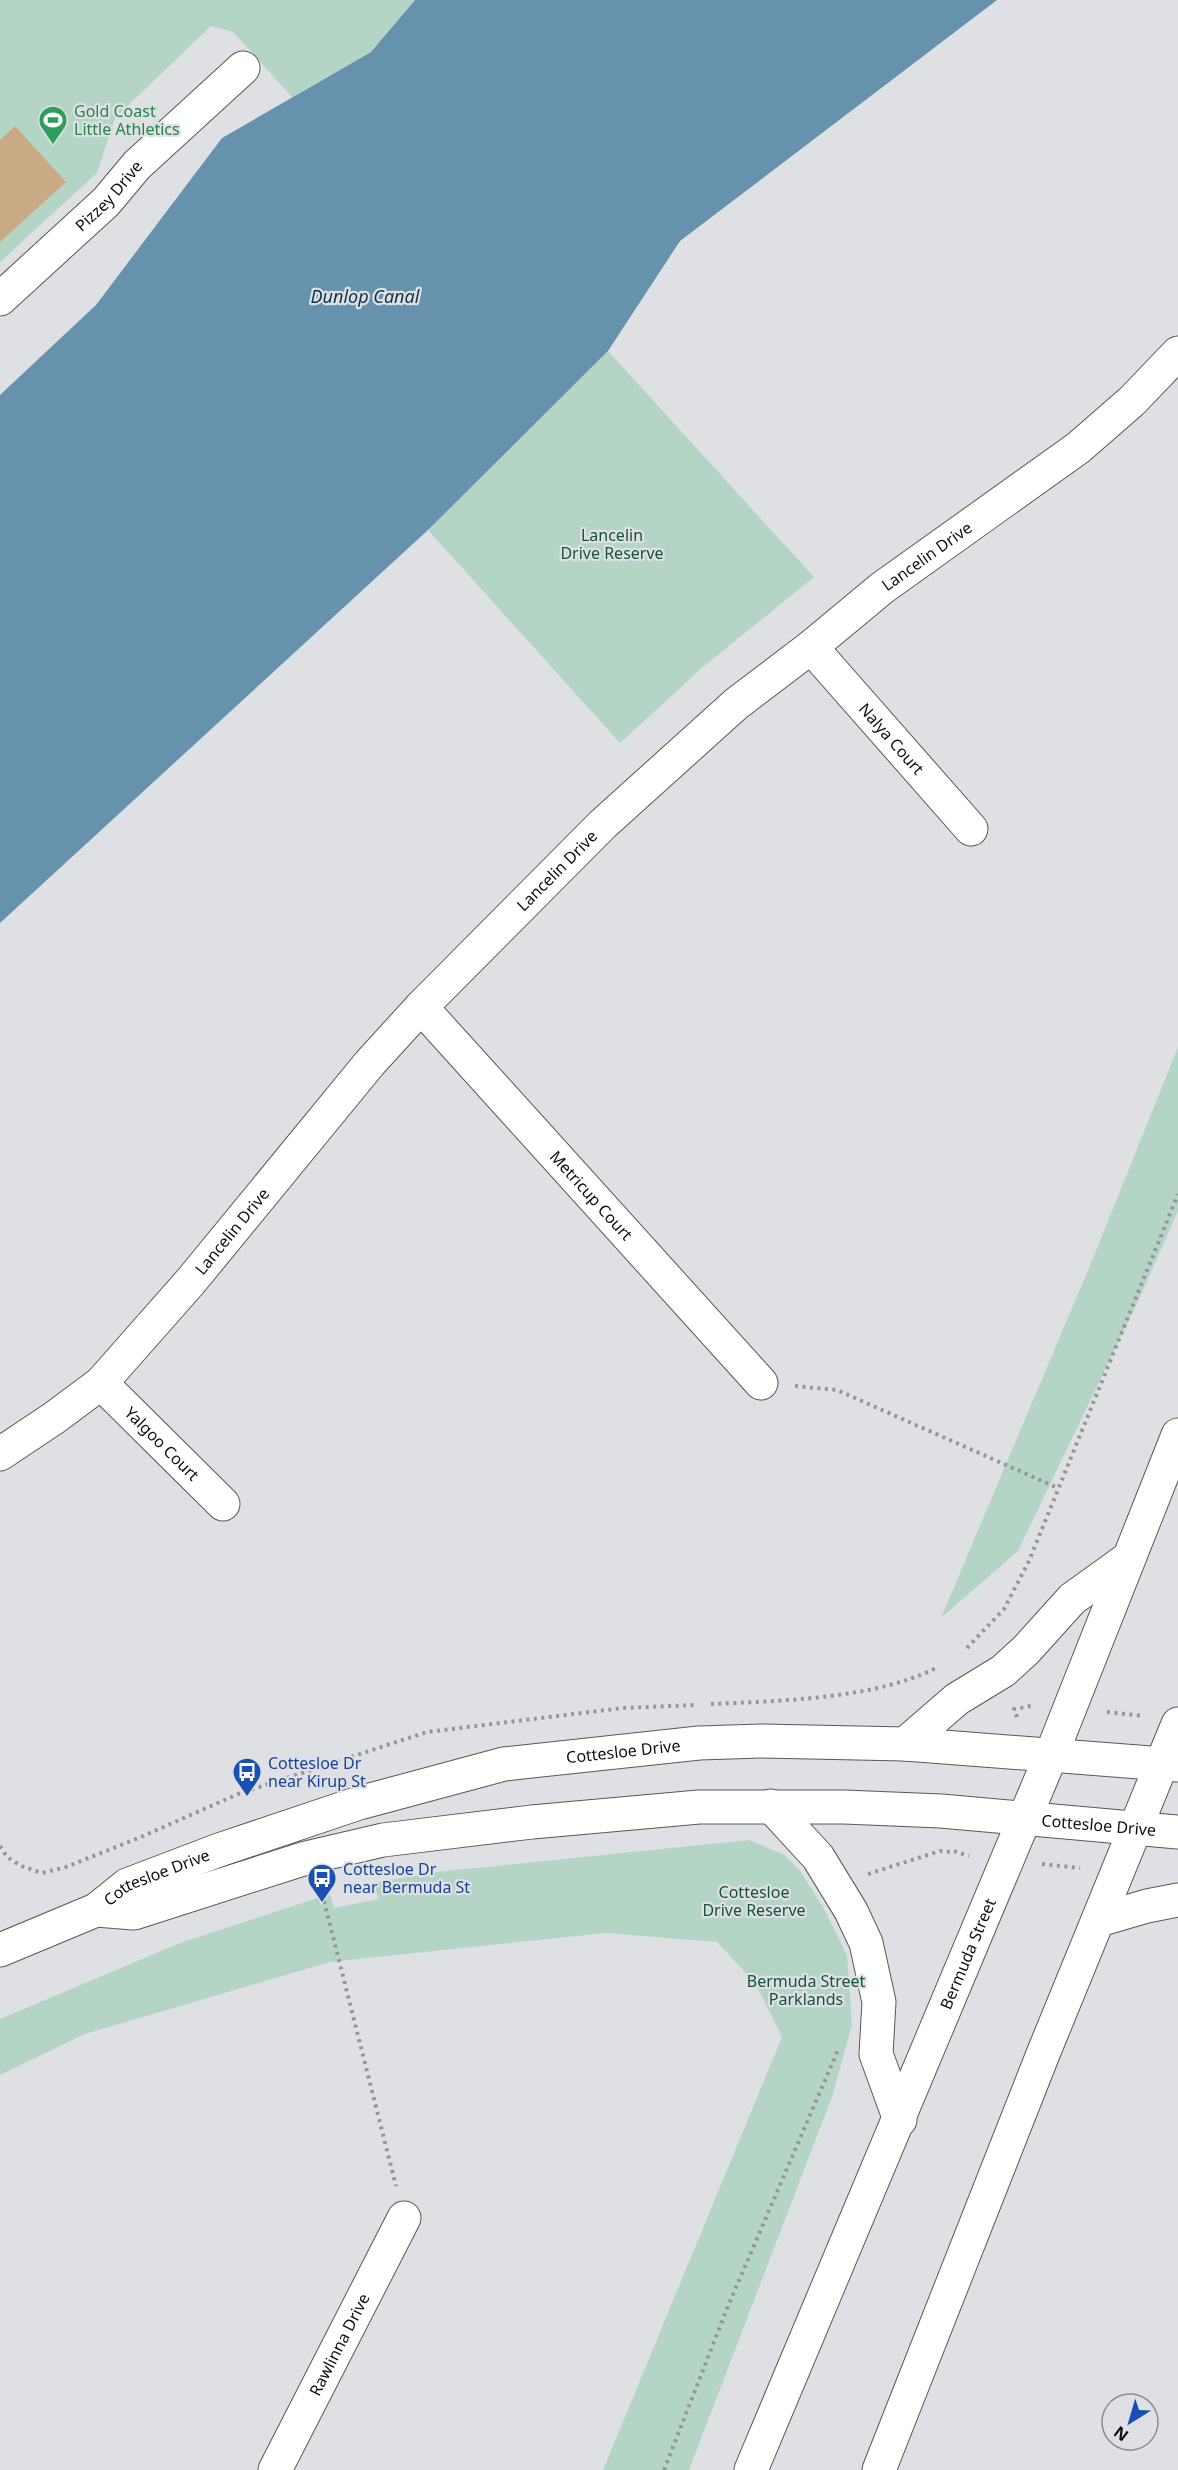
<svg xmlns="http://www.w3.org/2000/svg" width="1178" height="2470" viewBox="0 0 1178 2470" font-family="'Noto Sans',sans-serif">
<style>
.green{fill:#b4d5c5}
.water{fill:#6792ad}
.building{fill:#c9aa85}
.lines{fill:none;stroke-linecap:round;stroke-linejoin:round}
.street-casing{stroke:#57585b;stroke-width:35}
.secondary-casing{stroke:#57585b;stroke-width:35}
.primary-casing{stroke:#57585b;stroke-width:35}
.path{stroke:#969699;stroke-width:4;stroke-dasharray:3 4.5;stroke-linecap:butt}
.street{stroke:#fff;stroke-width:33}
.secondary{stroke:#fff;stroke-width:33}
.primary{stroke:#fff;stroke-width:33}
.labels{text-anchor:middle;stroke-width:4.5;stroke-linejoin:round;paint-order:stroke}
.leisure-label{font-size:16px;fill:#27864d;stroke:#dfe0e4;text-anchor:start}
.street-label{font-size:16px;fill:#0e0e0f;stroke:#dfe0e4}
.park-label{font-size:16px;fill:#14533c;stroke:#dfe0e4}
.transit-label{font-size:16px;fill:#164399;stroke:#dfe0e4;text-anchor:start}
.water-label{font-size:18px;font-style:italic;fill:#0e3448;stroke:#dfe0e4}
</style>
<rect width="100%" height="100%" fill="#dfe0e4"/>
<g class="green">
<path d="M0,0H415L371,52L292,97L233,32L211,26L115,118L97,173L0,262Z"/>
<path d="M608,351L814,577L703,667L620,743L428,530Z"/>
<path d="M1178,1047V1211L1139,1299L1018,1551L941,1618L1094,1256Z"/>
<path d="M749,1840L785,1855L801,1872L823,1907L847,1955L852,2025L832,2097L689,2470H603L782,2037L755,1983L717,1942L606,1933L330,1962L85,2034L0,2075V2019L180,1943L330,1894L334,1908L379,1899L373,1883L437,1872Z"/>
</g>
<path class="water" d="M415,0H997L680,241L608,351L428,530L0,923V395L96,305L222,138L371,52Z"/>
<path class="building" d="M15,126L66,182L0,242V140Z"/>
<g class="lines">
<g class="street-casing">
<g id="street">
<path id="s1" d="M0,299L106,202L137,165L243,68"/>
<path id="s2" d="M811,647L971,829"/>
<path id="s3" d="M421,1007L761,1383"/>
<path id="s4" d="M101,1383L223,1504"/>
<path id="s5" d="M0,1454L54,1418L101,1383L191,1281L369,1064L421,1007L603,824L736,704L811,647L882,588L1078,448L1132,401L1178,353"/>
<path id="s6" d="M275,2470L404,2218"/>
</g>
</g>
<g class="secondary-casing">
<g id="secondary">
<path id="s7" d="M96,1910L134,1913L306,1858L383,1840L532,1822L699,1807H844L941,1811L1178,1832"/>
<path id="s8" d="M0,1950L96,1910L127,1885L219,1850L359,1803L504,1764L699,1743L761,1741L905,1744L1178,1765"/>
</g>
</g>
<g class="primary-casing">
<g id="primary">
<path d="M905,1744L957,1699L1003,1671L1026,1650L1072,1599L1129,1558"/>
<path d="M771,1806L818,1857L851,1911L866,1943L879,2002L876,2054L900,2120"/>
<path d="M1099,1920L1147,1906L1178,1900"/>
<path id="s9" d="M751,2470L1052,1753L1178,1435"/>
<path d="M879,2470L1043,2054L1178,1724"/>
</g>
</g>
<g class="path">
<path d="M795,1386L837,1390L1058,1488"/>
<path d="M967,1648L1004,1609L1029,1561L1178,1194"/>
<path d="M711,1704C779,1701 875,1699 936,1668"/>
<path d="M1107,1712L1144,1716"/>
<path d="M1017,1717L1014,1709L1031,1706"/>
<path d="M0,1846L7,1857L21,1866L42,1873L66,1867L141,1837L238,1794L427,1732L623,1708L694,1705"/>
<path d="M954,1851L969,1856"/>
<path d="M1042,1864L1080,1868"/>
<path d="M868,1874L940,1851L954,1852"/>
<path d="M324,1901L396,2186"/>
<path d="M664,2470L728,2306L838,2050"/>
</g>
<use href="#street" class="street"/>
<use href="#secondary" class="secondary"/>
<use href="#primary" class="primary"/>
</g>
<defs>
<g id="stadium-pin" transform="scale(1.5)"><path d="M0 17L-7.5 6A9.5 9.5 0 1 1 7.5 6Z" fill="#2e9e5b" stroke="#dfe0e4"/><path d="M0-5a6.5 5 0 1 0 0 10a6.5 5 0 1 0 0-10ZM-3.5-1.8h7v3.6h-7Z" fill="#fff"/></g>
<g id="bus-pin" transform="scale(1.5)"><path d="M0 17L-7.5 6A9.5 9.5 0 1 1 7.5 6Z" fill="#1a4fb4" stroke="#dfe0e4"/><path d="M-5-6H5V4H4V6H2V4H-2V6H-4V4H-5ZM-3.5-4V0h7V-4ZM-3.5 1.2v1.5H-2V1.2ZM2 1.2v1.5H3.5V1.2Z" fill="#fff"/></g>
</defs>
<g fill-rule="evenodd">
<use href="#stadium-pin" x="53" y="120"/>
<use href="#bus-pin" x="247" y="1772"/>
<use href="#bus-pin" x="322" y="1878"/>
</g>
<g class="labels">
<g class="leisure-label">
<text x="74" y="117">Gold Coast<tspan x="74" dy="18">Little Athletics</tspan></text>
</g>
<g class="street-label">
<text dy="6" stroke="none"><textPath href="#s1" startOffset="150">Pizzey Drive</textPath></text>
<text dy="6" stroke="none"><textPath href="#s5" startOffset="1296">Lancelin Drive</textPath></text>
<text dy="6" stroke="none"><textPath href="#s2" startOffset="122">Nalya Court</textPath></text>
<text dy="6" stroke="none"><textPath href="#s5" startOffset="810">Lancelin Drive</textPath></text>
<text dy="6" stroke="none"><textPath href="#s3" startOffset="254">Metricup Court</textPath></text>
<text dy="6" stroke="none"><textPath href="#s5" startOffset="324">Lancelin Drive</textPath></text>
<text dy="6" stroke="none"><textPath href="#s4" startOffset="86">Yalgoo Court</textPath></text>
<text dy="6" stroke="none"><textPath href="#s8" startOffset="660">Cottesloe Drive</textPath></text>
<text dy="6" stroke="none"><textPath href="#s7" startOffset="1016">Cottesloe Drive</textPath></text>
<text dy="6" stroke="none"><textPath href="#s8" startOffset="174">Cottesloe Drive</textPath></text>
<text dy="6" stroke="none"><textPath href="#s9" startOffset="560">Bermuda Street</textPath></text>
<text dy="6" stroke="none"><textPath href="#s6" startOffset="141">Rawlinna Drive</textPath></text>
</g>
<g class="park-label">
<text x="612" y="541">Lancelin<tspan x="612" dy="18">Drive Reserve</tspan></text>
<text x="754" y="1898">Cottesloe<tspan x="754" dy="18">Drive Reserve</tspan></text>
<text x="806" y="1987">Bermuda Street<tspan x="806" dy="18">Parklands</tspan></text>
</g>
<g class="transit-label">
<text x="268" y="1769">Cottesloe Dr<tspan x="268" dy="18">near Kirup St</tspan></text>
<text x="343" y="1875">Cottesloe Dr<tspan x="343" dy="18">near Bermuda St</tspan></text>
</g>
<g class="water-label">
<text x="365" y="303">Dunlop Canal</text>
</g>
</g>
<g transform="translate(1130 2422) rotate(217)"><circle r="28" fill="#dfe0e4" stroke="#8b8c8f" stroke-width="1.5"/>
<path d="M0-4.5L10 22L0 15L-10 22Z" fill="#184eba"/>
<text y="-9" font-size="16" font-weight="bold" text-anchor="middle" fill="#0e0e0f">N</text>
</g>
</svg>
